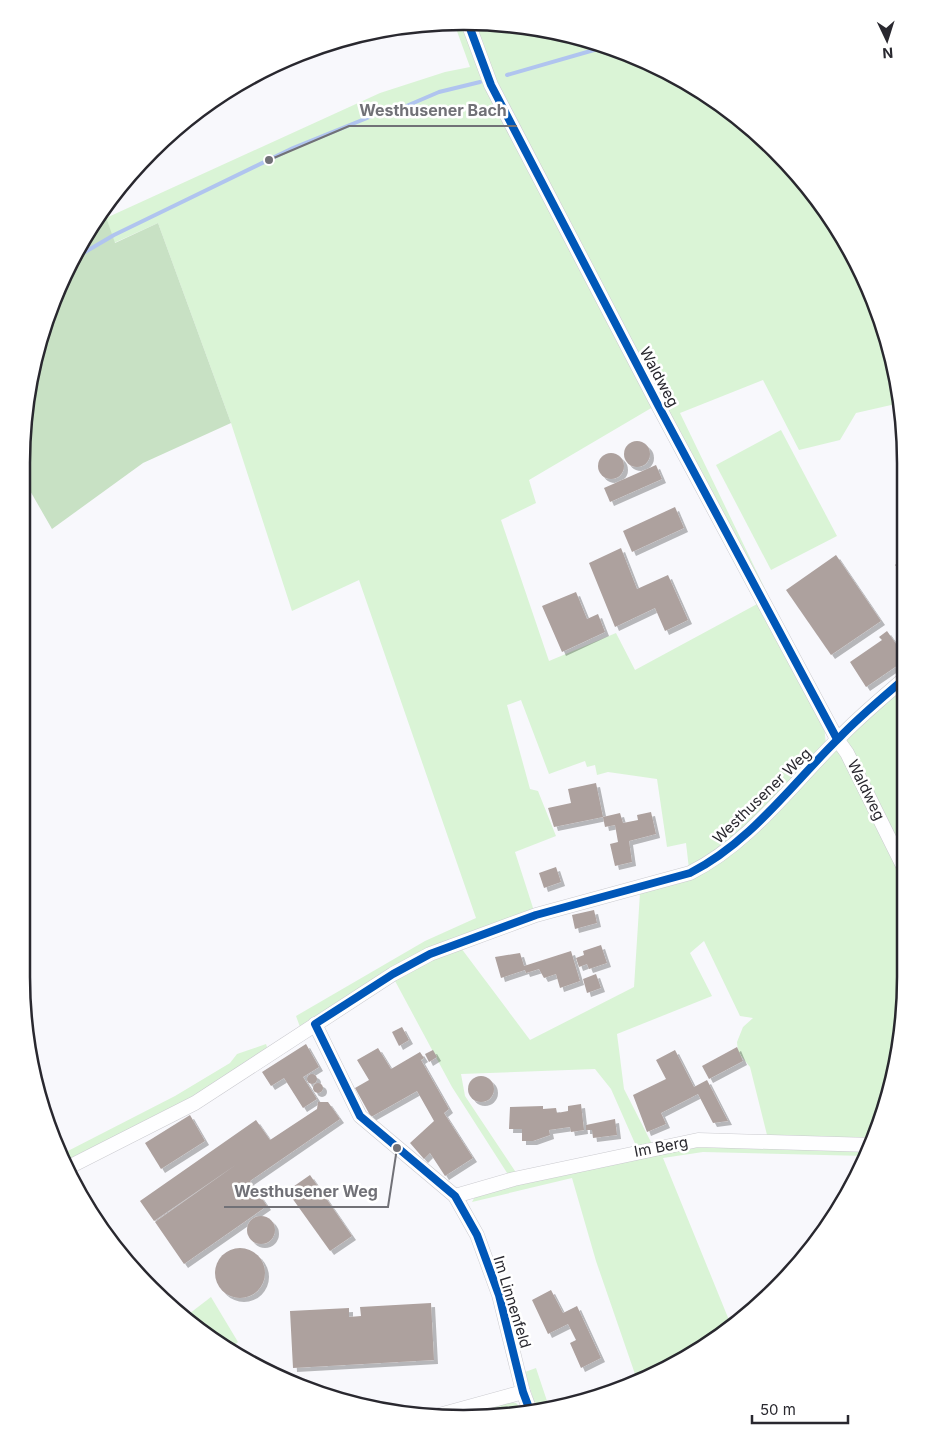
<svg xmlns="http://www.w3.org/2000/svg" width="927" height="1440" viewBox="0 0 927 1440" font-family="Inter,sans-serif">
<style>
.green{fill:#daf4d6}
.forest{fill:#c8e1c4}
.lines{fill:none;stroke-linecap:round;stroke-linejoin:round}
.stream{stroke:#b0c4ef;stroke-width:4}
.building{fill:#ada19e;filter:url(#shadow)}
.street-casing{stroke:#cbcbd0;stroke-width:15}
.street{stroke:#fefeff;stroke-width:14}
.cycleway-casing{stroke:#fff;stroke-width:11}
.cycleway{stroke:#0057b8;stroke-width:8}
.labels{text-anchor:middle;stroke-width:5;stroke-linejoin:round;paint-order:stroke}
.street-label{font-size:15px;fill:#29282f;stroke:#fff}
.rim{fill:none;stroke:#29282f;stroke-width:2.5}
.leader{fill:none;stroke:#717177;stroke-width:2}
.callout-dot{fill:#717177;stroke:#fff;stroke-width:2}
.callout-label{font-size:16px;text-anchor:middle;font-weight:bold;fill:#717177;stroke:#fff;stroke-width:5;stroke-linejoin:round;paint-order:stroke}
</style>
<defs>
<filter id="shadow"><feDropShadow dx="4" dy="4" stdDeviation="0" flood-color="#0004"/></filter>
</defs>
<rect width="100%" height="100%" fill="#f8f8fc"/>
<g class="green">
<path d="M454,23H463L653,407L529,480L536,503L501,520L549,661L616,633L635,670L759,603L824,725L826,745L734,840L689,869L686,843L667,847L657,779L608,772L597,775L595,765L587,767L585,761L549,774L521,700L507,705L530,789L538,791L556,836L515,852L534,911L425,950L300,1027L296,1016L425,941L476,918L359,580L292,611L231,423L158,223L114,243L106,218L380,93L445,72L470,67Z"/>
<path d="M471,23L521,25L605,45L684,80L755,131L815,194L860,268L891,349L900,403L856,413L840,440L799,450L763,380L680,413L768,595L495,88Z"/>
<path d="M781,430L837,536L771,570L716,465Z"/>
<path d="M904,685L903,831L893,836L846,740Z"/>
<path d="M835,750L844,755L903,873L902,1034L873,1142L768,1139L750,1067L738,1052L737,1042L743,1027L753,1018L740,1016L704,941L690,953L712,996L617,1034L624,1089L652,1144L637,1148L611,1089L595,1069L461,1074L465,1096L517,1174L509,1176L452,1087L394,979L431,959L461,948L530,1040L634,987L640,893L691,877Z"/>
<path d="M266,1044L267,1047L261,1055L192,1097L67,1163L62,1154L175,1096L230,1063L237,1054Z"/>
<path d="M697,1144L871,1148L866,1156L703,1152L663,1158L731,1325L709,1344L636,1377L596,1261L572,1178L472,1202L476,1195L484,1192Z"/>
<path d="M211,1297L238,1342L232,1347L195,1328L185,1317Z"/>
<path d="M536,1368L549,1407L536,1408L525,1372Z"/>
<path d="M506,1401L516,1403L522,1409L460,1415Z"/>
</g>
<path class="forest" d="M105,214L115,243L158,223L231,423L143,463L52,529L25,482V405L55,294Z"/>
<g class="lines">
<g class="stream">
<path d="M507,75L608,46"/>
<path d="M80,255L114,235L293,148L377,114L404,107L439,92L480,82"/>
</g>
</g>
<g class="building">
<circle cx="637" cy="454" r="13"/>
<circle cx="611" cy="466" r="13"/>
<path d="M656,465L662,479L610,502L604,488Z"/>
<path d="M675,507L684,528L632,552L623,531Z"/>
<path d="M621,548L637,589L668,575L688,620L665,631L655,608L615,627L589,563Z"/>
<path d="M836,555L881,621L831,655L786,590Z"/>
<path d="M904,557V575L895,565Z"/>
<path d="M576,592L587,619L598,614L605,632L562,652L542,606Z"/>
<path d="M887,631L904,655V661L866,687L850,662L882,640L879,637Z"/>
<path d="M596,783L603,817L620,813L623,823L638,820L637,815L651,812L656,834L629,841L632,862L615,866L610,844L618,842L615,825L605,827L603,817L554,827L548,808L571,803L568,789Z"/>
<path d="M556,867L561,882L544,888L539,873Z"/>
<path d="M594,910L597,923L575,929L572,915Z"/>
<path d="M601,945L607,963L589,969L587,964L579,967L576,958L584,955L583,951Z"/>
<path d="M571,951L580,981L560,988L556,974L544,978L539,969L526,973L525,970L501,978L495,957L520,953L524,966Z"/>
<path d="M596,974L601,988L587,993L583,979Z"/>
<path d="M402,1027L409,1040L399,1046L392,1032Z"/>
<path d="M306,1044L319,1067L303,1077L317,1099L303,1108L284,1078L271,1086L262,1072Z"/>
<path d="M737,1047L743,1061L709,1079L702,1066Z"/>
<path d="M378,1048L391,1069L420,1052L424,1058L421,1060L449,1109L444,1113L473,1158L445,1176L430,1153L424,1159L410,1143L434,1121L417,1091L371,1117L355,1088L369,1080L357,1060Z"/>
<path d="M433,1050L437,1057L429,1062L425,1054Z"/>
<path d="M675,1050L694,1087L707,1080L728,1121L713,1123L698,1094L661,1113L666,1124L647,1132L633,1095L666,1079L656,1060Z"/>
<circle cx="312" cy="1079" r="5"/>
<circle cx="481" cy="1089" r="13"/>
<circle cx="318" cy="1088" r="5"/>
<path d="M318,1102H328L340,1119L250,1181L267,1206L184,1264L155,1222L237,1164L154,1221L140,1201L256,1120L270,1140L317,1109Z"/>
<path d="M581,1104L584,1130L571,1132L570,1127L549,1130L550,1135L533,1141H522V1129H509L510,1107L543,1106V1109L556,1108L557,1113L568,1111V1106Z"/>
<path d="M190,1115L205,1141L161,1169L145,1143Z"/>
<path d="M615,1119L617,1135L593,1138L592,1130H586V1125Z"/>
<path d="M310,1175L352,1236L330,1251L287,1191Z"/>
<circle cx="261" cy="1230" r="14"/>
<circle cx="240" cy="1273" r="25"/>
<path d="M551,1290L563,1313L577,1306L601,1358L581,1368L570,1343L576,1340L568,1324L548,1334L532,1300Z"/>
<path d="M431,1303L434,1360L293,1368L290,1311L349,1308V1317L361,1316L360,1307Z"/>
</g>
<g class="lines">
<g class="street-casing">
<g id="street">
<path d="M468,23L491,85L659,407L837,739L847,753L903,866"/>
<path d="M315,1024L360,1116L455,1196L477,1235L499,1295L523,1392L529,1408"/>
<path d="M69,1167L195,1103L393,974L430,954L536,915L690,873C750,843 791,785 839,738C859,717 882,698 904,679"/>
<path d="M455,1196L514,1179L698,1140L872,1145"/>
<path d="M432,1417L523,1392"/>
</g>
</g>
<use href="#street" class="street"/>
<g class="cycleway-casing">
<g id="cycleway">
<path d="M468,23L491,85L659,407L837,739"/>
<path d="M529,1408L523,1392L499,1295L477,1235L455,1196L360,1116L315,1024L393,974L430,954L536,915L690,873C750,843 791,785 839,738C859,717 882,698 904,679"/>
</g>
</g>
<use href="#cycleway" class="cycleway"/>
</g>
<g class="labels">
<g class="street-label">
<text transform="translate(659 377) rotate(62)" y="5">Waldweg</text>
<text transform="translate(866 790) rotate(64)" y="5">Waldweg</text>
<text transform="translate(762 796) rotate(-44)" y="5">Westhusener Weg</text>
<text transform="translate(661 1147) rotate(-11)" y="5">Im Berg</text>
<text transform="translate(512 1302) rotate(73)" y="5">Im Linnenfeld</text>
</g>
</g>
<path d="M0 0H927V1440H0ZM463 30H464A433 433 0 0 1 897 463V977A433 433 0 0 1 464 1410H463A433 433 0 0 1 30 977V463A433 433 0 0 1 463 30Z" fill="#fff" fill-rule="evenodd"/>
<path class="rim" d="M463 30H464A433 433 0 0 1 897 463V977A433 433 0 0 1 464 1410H463A433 433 0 0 1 30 977V463A433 433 0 0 1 463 30Z"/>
<path class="leader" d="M269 160L349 126H517M397 1148L388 1207H224"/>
<g class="callout-dot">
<circle cx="269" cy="160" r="5"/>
<circle cx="397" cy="1148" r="5"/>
</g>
<g class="callout-label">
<text x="433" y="116">Westhusener Bach</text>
<text x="306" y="1197">Westhusener Weg</text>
</g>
<g transform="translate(887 40) rotate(176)" stroke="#ffffff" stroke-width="4" paint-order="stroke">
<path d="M0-4L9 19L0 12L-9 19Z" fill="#29282f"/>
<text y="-8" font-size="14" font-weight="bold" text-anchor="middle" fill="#29282f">N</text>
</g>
<path d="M752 1415v8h96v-8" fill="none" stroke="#29282f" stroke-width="2.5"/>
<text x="760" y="1415" font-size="15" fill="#29282f" stroke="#ffffff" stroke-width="4" paint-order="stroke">50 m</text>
</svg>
